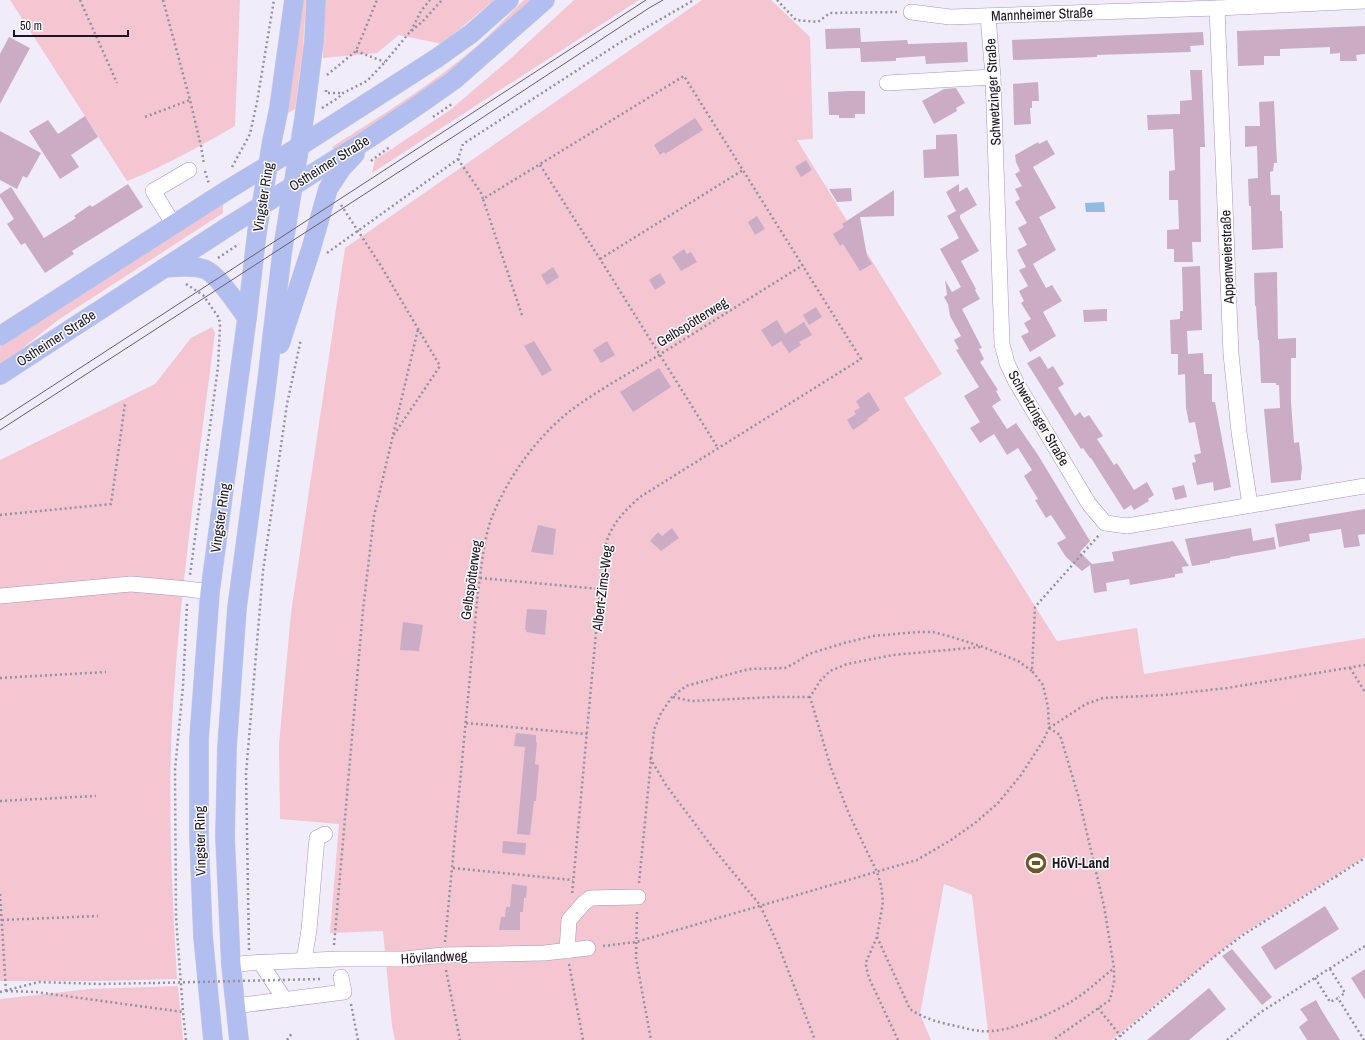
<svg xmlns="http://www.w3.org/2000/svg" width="1365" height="1040" viewBox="0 0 1365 1040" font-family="'Archivo Narrow',sans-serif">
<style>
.green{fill:#f4c6d1}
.water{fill:#8fbce0}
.building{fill:#caadc5}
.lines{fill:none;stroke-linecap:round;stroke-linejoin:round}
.minor-casing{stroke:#a397b7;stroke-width:16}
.major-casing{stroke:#d1d0d3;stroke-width:20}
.path{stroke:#95909d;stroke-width:2.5;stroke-dasharray:2 3;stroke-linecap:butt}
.minor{stroke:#fff;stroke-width:15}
.major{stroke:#b2beef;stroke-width:19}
.tram{stroke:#65606c;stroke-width:1}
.path-bridge{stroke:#95909d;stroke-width:2.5;stroke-dasharray:2 3;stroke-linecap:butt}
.labels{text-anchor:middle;stroke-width:3;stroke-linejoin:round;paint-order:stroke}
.street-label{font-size:14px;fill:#1a1521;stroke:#fcfcfc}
.poi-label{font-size:14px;font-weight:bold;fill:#1a1521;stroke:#fcfcfc;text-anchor:start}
</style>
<rect width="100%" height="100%" fill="#f1ecfa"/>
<g class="green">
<path d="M10,0H240L235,126C200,146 165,166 127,181Z"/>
<path d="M301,0H306L303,47L295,109L288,113L299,33Z"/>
<path d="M324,0H494L442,44L399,35L377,53L323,58Z"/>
<path d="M524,0H535L479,52L335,151L332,147C382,115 433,84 478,45C494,31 508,15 524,0Z"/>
<path d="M574,0H639L372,173L375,160L450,110L510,59Z"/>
<path d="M702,0H771L810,37L813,139L797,140L942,374L904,398L1057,641L1137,628L1144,674L1365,638V857L1242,934L1112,1040H989L972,895L944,884L920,1014L931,1040H395L392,1026L383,931L330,933L339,824L280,819L279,744L291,613L345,248Z"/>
<path d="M223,203V213L58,320L0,366V347Z"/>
<path d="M212,327L215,333C199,457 181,581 173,705C167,796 172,888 177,979L98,981H0V460L155,384L191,338Z"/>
<path d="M178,986L183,1040H0V999L89,989Z"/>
</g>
<path class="water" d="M1104,202L1105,212H1086L1085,203Z"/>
<g class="building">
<path d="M1365,26V54L1356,55L1357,61H1340V53L1330,54V47L1280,49V56H1264V65L1238,66L1237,31Z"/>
<path d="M860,28L861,42L907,40L908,44L967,42L968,62L926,64L925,56L896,58V61L861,62L860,48L826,49L825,29Z"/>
<path d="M1203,32L1204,45L1190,46L1191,52L1097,55V57L1013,60L1012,40Z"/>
<path d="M9,37L30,48L0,104V54Z"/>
<path d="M1190,70H1202L1205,147H1200L1201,242H1192L1193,262H1174V249H1167V230L1179,229L1178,200H1169V171L1175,170L1173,129L1148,130L1147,115L1180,114V101L1192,100Z"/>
<path d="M1038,82L1039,101H1032V108H1030L1031,124L1014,125L1013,84Z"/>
<path d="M956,88L965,103L956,108L957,111L934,124L922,101L944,89Z"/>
<path d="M850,91H865V114H855V118H839V115H829L828,92Z"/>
<path d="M1274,101L1277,163H1274L1273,171L1270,172L1271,195H1280V211H1282L1283,248L1252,250L1251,206H1249L1248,179L1258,178L1257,146L1245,147V126H1260L1259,102Z"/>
<path d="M85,116L98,137L71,155L79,167L60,179L29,131L48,120L58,134Z"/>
<path d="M695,118L703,130L665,154L664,152L660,155L654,145Z"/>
<path d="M0,131L41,153L27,178L23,176L17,189L0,180Z"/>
<path d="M957,134L959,176L924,178L923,150L936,149V135Z"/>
<path d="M1047,140L1055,154L1033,167L1056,208L1039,217L1056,250L1033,264L1046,288L1052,285L1062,301L1043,312L1056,336L1030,352L1021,336L1029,332L1024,323L1031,319L1021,303L1024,301L1019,291L1028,286L1019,270L1026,267L1017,250L1027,245L1018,228L1027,223L1015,202L1020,199L1015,189L1022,186L1015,174L1020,171L1016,162L1015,155L1038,142L1039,144Z"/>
<path d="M806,160L812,170L801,177L795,167Z"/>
<path d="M128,184L143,207L72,251L74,254L45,273L25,243L21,245L7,224L14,219L0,197V194L11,187L44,238L76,218L74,216L90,205L92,207Z"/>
<path d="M959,184V192L967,187L977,205L960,215V218L979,251L961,261L976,289L975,290L980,299L962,309L982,348L979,349L984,359L980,362L998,390L996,391L1001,400L992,406L1007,429L1016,423L1038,455L1090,541L1080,552L1092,564L1114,561L1112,552L1173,541L1189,566L1182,567L1183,573L1175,574V577L1130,585L1129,579L1106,583L1107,591L1094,593L1090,565L1082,571L1066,557L1057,543L1066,538L1051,515L1046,518L1035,500L1038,499L1024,476L1032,470L1018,448L1007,455L994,434L980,443L970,428L980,422L964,396L979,387L956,350L959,349L954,340L961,336L950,316L948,304L944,297L947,295L945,280L952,292L961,287L940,249L959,238L947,216L956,211L946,192Z"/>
<path d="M851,188L852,201L837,202L829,189Z"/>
<path d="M894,190V216L860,217L867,256L872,264L860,271L843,244L840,246L833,234L844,227L842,224Z"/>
<path d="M757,216L765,229L755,235L748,222Z"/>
<path d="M684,249L687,254L691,252L697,262L681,271L672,257Z"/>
<path d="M1200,266L1202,330L1187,331L1188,354L1203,353L1204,374H1212V402H1215L1231,487L1214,491L1213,482L1197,485L1192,463L1196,462L1194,455L1201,453L1195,422L1189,423L1186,408L1185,374L1178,375V354H1171L1170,320L1180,319V311H1183L1182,267Z"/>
<path d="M553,267L559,277L547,285L541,275Z"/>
<path d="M1277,272L1278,339L1296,338V358H1291V402L1294,443L1299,442L1302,468L1301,476V480L1271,483L1264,409L1280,408L1279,385H1276V383H1261L1259,340H1258L1256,306H1255L1254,273Z"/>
<path d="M660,273L666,283L655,290L649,280Z"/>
<path d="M816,307L822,317L809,325L803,315Z"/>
<path d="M1107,309V321L1084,322L1083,310Z"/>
<path d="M777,320L785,334L804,322L812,335L799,342L801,345L789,353L781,341L772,347L761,330Z"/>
<path d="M534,341L552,370L542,376L524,346Z"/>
<path d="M607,341L615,355L601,363L593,350Z"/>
<path d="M1040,356L1048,369L1053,366L1064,384L1058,388L1075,416L1080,412L1084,418L1089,415L1103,436L1097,439L1114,465L1117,463L1134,490L1147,482L1154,495L1148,499L1149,501L1134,510L1131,505L1124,510L1091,458H1090L1083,448L1081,449L1027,363Z"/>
<path d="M659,368L671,387L633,412L620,392Z"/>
<path d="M869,392L880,410L867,419L868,420L853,430L847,420L856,414L854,411L860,408L856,401Z"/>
<path d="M1184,485L1187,497L1175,500L1172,488Z"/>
<path d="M1365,509V534L1358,535L1360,546L1344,548L1341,529L1309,534L1310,541L1279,547L1275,524Z"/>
<path d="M538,525L556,529L553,555L531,552Z"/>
<path d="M672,528L679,538L661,551L650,541L658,532L662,536Z"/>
<path d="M1251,528L1253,541L1274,537L1276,549L1230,557V558L1210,561V563L1192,566L1185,539Z"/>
<path d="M527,609L547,610L545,635L526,632L527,630H525Z"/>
<path d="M403,622L423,625L419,651L400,650Z"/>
<path d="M516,733L536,735V742H537L535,764L539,765L536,801H534L530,835L517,834L525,747L514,746Z"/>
<path d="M503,841L526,843L525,855L502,853Z"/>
<path d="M512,884L527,886L526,898H524L523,912H520V930H499L501,917H505L506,907H510Z"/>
<path d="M1325,906L1339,929L1275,970L1261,947Z"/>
<path d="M1232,949L1272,997L1262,1005L1222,956Z"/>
<path d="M1365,969V1000L1351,978Z"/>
<path d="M1209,988L1226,1009L1189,1040H1147Z"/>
<path d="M1316,1000L1322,1011L1340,1040H1307L1299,1027L1308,1020L1300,1009Z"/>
</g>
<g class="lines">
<g class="minor-casing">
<g id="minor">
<path d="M1217,8L1231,354L1239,432L1250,505"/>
<path d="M911,12L950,17L1217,8L1365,1"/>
<path d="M988,16L993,77L1002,344L1007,363L1016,382L1089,504L1105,523L1127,526L1365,486"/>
<path d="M887,83L993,77"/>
<path d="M174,225L153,191L189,170"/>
<path d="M0,596L131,584L188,589L210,592"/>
<path d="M567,951L569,920L583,904L590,898L638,897"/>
<path d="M304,960L309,930L317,838L325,834"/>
<path d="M260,962L285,1000"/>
<path d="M231,965L249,963L339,959H405L443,955L544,953L588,948"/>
<path d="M235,1006L344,992L341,977"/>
</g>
</g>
<g class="major-casing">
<g id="major">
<path d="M164,268C178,267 191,265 204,269C217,273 239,307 247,318"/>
<path d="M0,336L229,189L300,146L437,58L472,33L509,0"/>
<path d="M280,344L311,249L328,189L341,169L355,154"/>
<path d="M0,375L229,226L368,139L414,108L454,80L545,0"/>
<path d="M213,1040L203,936L199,838V739L210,592L247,318L257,232L272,141L279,108L294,0"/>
<path d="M239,1040L231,965L225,837L227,747L237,608L267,381L282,253L304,119L314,41L316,0"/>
</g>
</g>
<g class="path">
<path d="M80,0L117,83"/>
<path d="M163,0L190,100L201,146L204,164"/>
<path d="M777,0L796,20L818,22L830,13L897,12"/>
<path d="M411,31L421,11L430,0"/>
<path d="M356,51L385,62"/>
<path d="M327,75L356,51L377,0"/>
<path d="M326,90V93H342"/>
<path d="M322,108L338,98L343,93L367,81L385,62L409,33L423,21L442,0"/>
<path d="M145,117L190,100"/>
<path d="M433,117L452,104"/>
<path d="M458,159L481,193L483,199"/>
<path d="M371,161L391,146"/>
<path d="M540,165L600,259L718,448"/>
<path d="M232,167L250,134L257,102L274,0"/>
<path d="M205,171L209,184"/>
<path d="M341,205L381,266L440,366L393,436"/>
<path d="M327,253L458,159L463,144L621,42L694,0"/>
<path d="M218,258L239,244"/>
<path d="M600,259L743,170"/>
<path d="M186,284L203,295L219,318L220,326L218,367L190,575"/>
<path d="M522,315L483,199L684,76L861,359L640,497C629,507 618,517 611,531C602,548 602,570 600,589L572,895"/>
<path d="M0,515L111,504L125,404"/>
<path d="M480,578L600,589"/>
<path d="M1350,668L1365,692"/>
<path d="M0,678L106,672"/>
<path d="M673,697L691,701L775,697H810"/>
<path d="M466,723L587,734"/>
<path d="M1049,728L1060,735L1078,795L1104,906L1114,968V982L1110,1000L1053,1040"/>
<path d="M1049,728L1086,704L1103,698L1164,695L1227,688L1365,665"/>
<path d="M650,758L666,785L713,848L760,905L779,947L815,1040"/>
<path d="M0,801L96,796"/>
<path d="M453,868L573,880"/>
<path d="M1336,876L1339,880"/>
<path d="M639,883L654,730L661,713L672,697L686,686L749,669L785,668L795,663L809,654L844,643L873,636L917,632H933L952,637L983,647L1018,661L1032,671"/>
<path d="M0,894L6,991"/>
<path d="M637,912L636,958L651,1040"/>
<path d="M2,920L98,916"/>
<path d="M877,937L910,1009C923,1018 940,1023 956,1026C964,1028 972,1030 980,1031C1006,1034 1050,1015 1072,1001C1087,992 1100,979 1113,969"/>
<path d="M445,942L478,591C482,566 483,541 492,517C508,477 536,438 570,411C598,390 630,373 659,355C707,325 755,295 803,265"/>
<path d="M334,945L363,610L374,516L418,329"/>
<path d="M603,946L636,942L917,860L951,840L975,823L998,803L1021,775L1043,741L1049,728L1048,707L1043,685L1032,671L1035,607L1099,535"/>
<path d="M249,950L246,774L263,571L287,404L301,339"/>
<path d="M569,964L583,1040"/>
<path d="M1330,969L1345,993L1339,997"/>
<path d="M446,970L460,1040"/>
<path d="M1315,978L1330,1002L1338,998L1364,1040"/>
<path d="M6,991L36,992L183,1012"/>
<path d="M0,992L39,982L100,984L153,983"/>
<path d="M351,1004L358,1040"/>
<path d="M1098,1008L1123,1039"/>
<path d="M186,1040L183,1012L176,917L175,770L183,686L187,604"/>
<path d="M287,1040L292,1033"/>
<path d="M898,1040L869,978L866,966V962L877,937L883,902L881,885L877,872L849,814L831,768L810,697L820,681L830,671L847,664L893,655L980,647"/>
<path d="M1115,1040L1214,957L1243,935L1365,858"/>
<path d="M1227,1040L1261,1012L1365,946"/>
</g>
<use href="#minor" class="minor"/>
<use href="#major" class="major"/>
<g class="tram">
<path d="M0,420L646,0"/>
<path d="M0,430L459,133L649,8L663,0"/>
</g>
<path class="path-bridge" d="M153,983L322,979"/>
</g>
<defs>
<g id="stadium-disc" transform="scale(1.15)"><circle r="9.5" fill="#695926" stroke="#fcfcfc"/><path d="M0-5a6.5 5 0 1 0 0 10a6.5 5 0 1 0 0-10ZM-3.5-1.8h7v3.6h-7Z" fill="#fff"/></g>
</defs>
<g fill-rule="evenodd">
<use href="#stadium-disc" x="1036" y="863"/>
</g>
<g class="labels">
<g class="street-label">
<text transform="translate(1042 14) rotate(-2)" y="5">Mannheimer Straße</text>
<text transform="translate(993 92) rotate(-93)" y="5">Schwetzinger Straße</text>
<text transform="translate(329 163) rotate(-32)" y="5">Ostheimer Straße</text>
<text transform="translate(263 197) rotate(-81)" y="5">Vingster Ring</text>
<text transform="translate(1227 257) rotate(-92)" y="5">Appenweierstraße</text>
<text transform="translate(692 322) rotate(-32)" y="5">Gelbspötterweg</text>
<text transform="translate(56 338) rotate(-33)" y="5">Ostheimer Straße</text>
<text transform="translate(1039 418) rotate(60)" y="5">Schwetzinger Straße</text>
<text transform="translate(220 518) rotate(-82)" y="5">Vingster Ring</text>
<text transform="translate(471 580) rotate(-82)" y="5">Gelbspötterweg</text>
<text transform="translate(602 588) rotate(-83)" y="5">Albert-Zims-Weg</text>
<text transform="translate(200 841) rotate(-91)" y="5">Vingster Ring</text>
<text transform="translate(434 957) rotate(-3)" y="5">Hövilandweg</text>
</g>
<g class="poi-label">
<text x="1052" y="868">HöVi-Land</text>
</g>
</g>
<path d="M14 30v6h114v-6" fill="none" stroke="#1a1521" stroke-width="2"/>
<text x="20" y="30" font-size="12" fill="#1a1521" stroke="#fcfcfc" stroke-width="3" paint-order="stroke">50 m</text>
</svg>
